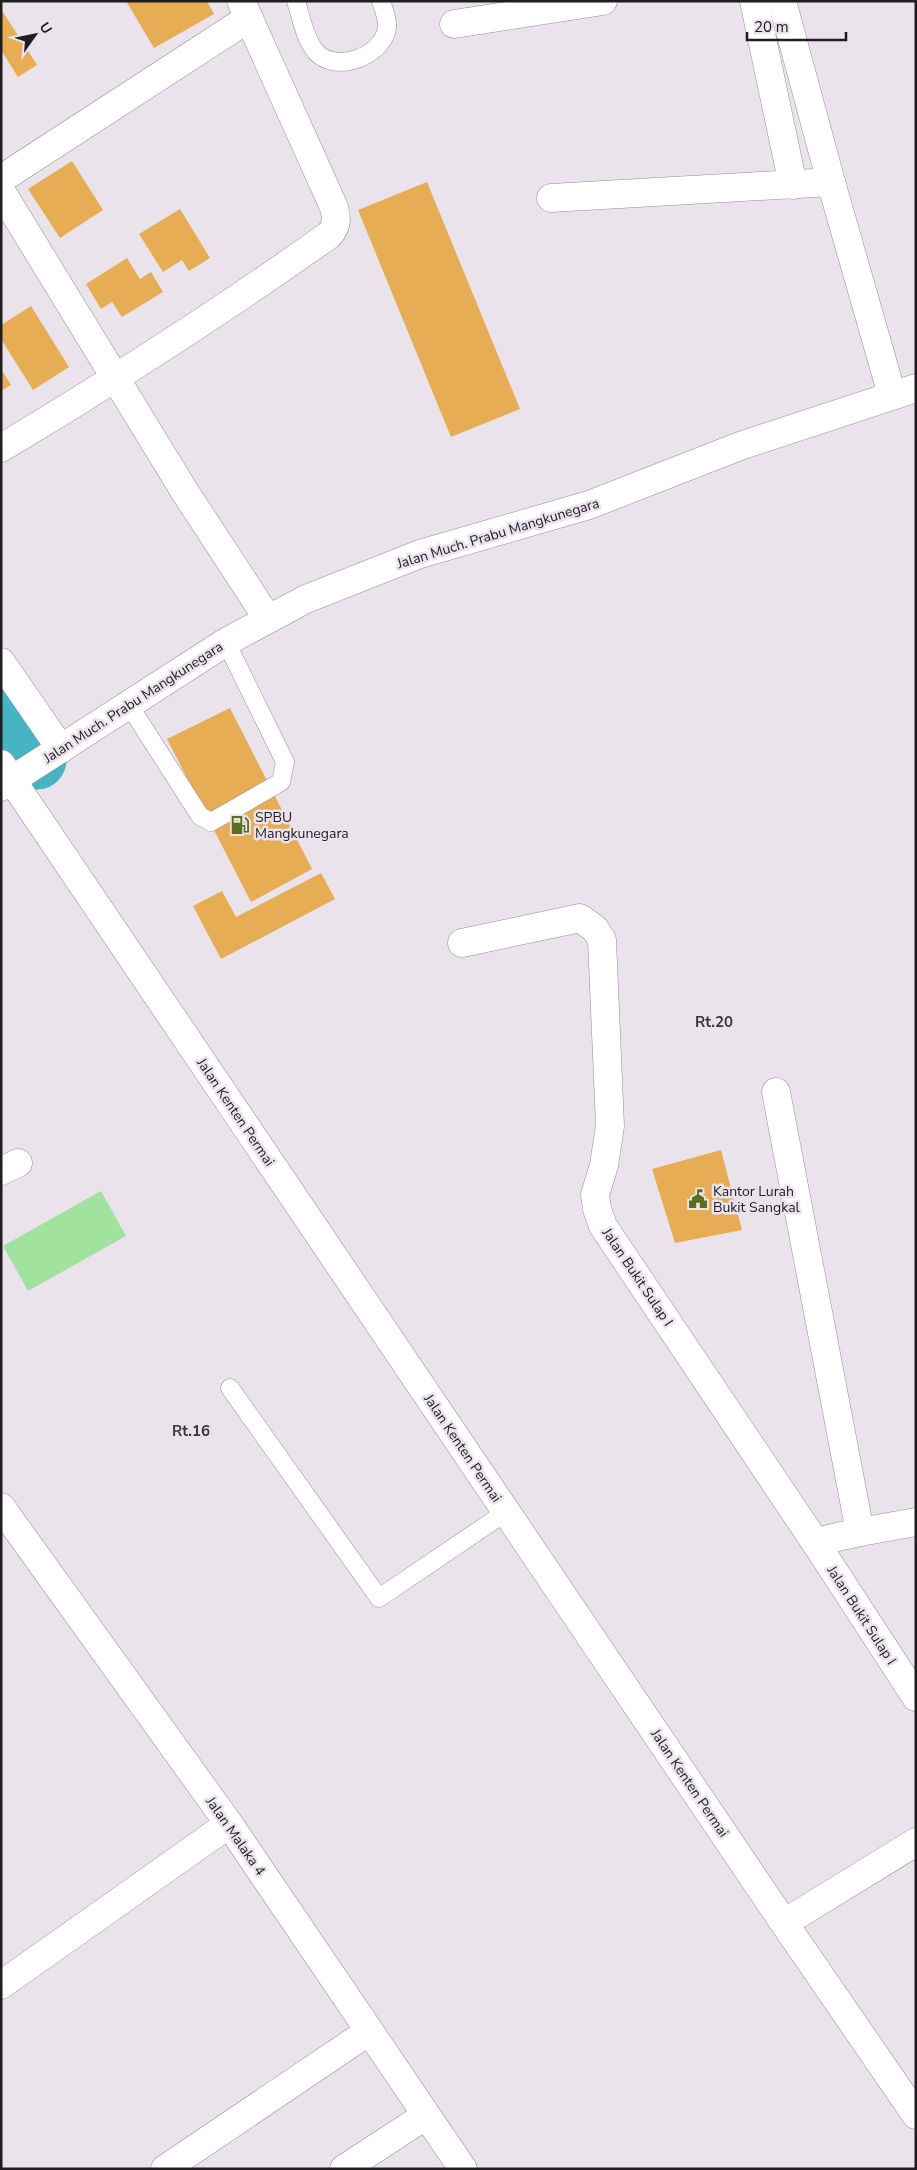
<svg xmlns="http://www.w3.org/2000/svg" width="917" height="2170" viewBox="0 0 917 2170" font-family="'Nunito Sans',sans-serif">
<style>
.green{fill:#a0e29e}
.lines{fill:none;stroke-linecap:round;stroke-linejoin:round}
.river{stroke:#46b4c2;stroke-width:59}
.building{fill:#e6ad54}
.lane-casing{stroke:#948d96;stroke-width:19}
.street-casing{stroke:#948d96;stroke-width:29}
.secondary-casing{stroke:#948d96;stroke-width:29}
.lane{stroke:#fff;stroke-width:18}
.street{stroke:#fff;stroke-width:28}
.secondary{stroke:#fff;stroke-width:28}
.labels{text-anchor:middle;stroke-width:5;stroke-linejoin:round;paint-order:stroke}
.street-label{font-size:14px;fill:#1f1d20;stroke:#eae3ec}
.poi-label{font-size:14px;fill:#1f1d20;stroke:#eae3ec;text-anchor:start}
.neighbourhood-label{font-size:15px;font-weight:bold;fill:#3a343b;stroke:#eae3ec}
</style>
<rect width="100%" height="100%" fill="#eae3ec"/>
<path class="green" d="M101,1191L126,1236L28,1291L3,1246Z"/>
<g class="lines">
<path class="river" d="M1,710L37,760"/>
</g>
<g class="building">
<path d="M126,1H207L214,14L154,48Z"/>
<path d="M1,9L37,65L18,77L1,50Z"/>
<path d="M72,161L103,210L60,238L28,189Z"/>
<path d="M427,182L520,409L451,437L358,210Z"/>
<path d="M180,209L210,258L189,271L182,260L163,272L139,234Z"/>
<path d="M127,258L140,279L151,272L163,292L122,317L112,302L101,309L86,284Z"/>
<path d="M31,306L69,367L33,390L1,339V325Z"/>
<path d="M1,369L11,385L1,391Z"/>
<path d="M230,708L312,869L251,902L167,739Z"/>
<path d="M321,873L335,899L221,959L193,906L222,891L236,917Z"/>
<path d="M721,1150L742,1230L675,1243L652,1169Z"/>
</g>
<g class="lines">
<g class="lane-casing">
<g id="lane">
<path d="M296,1C301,17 305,39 316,52C336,74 383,56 387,28C388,19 384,10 381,1"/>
<path d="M129,705L200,816L211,822L281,782L285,762L226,642"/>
<path d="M230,1388L379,1598L506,1512"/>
</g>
</g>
<g class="street-casing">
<g id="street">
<path d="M754,1L793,185"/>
<path d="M782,1L831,182L892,395"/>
<path d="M454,24L603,1"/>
<path d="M1,179L249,18"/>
<path d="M1,191L185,492L268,619"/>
<path d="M551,198L831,182"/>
<path d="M1,448C113,381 222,311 329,235C338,225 337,217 333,205L241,1"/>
<path d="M1,662L61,749"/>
<path d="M1,764L784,1923L916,2115"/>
<path d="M462,943L580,918L595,929L602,940L610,1126L604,1165L595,1195L597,1209L603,1226L815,1542L916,1697"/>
<path d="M776,1092L860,1532L815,1542"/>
<path d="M1,1171L18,1163"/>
<path d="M1,1507L229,1824L463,2169"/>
<path d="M860,1532L916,1522"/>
<path d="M784,1923L916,1842"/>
<path d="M1,1985L229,1824"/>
<path d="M165,2169L368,2032"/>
<path d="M344,2169L425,2116"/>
</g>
</g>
<g class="secondary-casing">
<path id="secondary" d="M1,787L226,642L306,599L420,554L589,505L740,446L916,388"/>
</g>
<use href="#lane" class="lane"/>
<use href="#street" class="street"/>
<use href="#secondary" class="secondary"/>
</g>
<defs>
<g id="fuel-bare" transform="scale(1.5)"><path d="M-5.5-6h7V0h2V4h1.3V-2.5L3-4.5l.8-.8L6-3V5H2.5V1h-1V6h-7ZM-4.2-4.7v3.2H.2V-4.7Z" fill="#5b6f1e" stroke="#eae3ec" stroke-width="2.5" paint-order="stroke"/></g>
<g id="civic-bare" transform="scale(1.5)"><path d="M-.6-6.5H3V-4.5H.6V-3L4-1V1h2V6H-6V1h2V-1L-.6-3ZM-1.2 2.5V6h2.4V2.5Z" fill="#5b6f1e" stroke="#eae3ec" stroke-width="2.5" paint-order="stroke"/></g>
</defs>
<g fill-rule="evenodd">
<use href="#fuel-bare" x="240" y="825"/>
<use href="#civic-bare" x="698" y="1199"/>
</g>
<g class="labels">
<g class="street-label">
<text transform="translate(498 533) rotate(-17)" y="5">Jalan Much. Prabu Mangkunegara</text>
<text transform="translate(133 702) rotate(-33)" y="5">Jalan Much. Prabu Mangkunegara</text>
<text transform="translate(236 1112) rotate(56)" y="5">Jalan Kenten Permai</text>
<text transform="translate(638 1277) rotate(56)" y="5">Jalan Bukit Sulap I</text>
<text transform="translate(463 1448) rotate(56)" y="5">Jalan Kenten Permai</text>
<text transform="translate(862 1615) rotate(57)" y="5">Jalan Bukit Sulap I</text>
<text transform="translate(690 1783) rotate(56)" y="5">Jalan Kenten Permai</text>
<text transform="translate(236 1836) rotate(55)" y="5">Jalan Malaka 4</text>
</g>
<g class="poi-label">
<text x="255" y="822">SPBU<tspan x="255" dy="16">Mangkunegara</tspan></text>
<text x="713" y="1196">Kantor Lurah<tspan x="713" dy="16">Bukit Sangkal</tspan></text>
</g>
<g class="neighbourhood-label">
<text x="714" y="1027">Rt.20</text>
<text x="191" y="1436">Rt.16</text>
</g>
</g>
<rect width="917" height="2170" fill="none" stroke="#1f1d20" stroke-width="5"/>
<g transform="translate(35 35) rotate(57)" stroke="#eae3ec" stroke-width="4" paint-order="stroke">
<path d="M0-4L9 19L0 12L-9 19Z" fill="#1f1d20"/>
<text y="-8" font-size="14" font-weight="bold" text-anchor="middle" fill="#1f1d20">U</text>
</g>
<path d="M747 32v8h99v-8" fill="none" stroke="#1f1d20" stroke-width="2.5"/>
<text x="754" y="32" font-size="15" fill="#1f1d20" stroke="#eae3ec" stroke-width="4" paint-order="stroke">20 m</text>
</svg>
